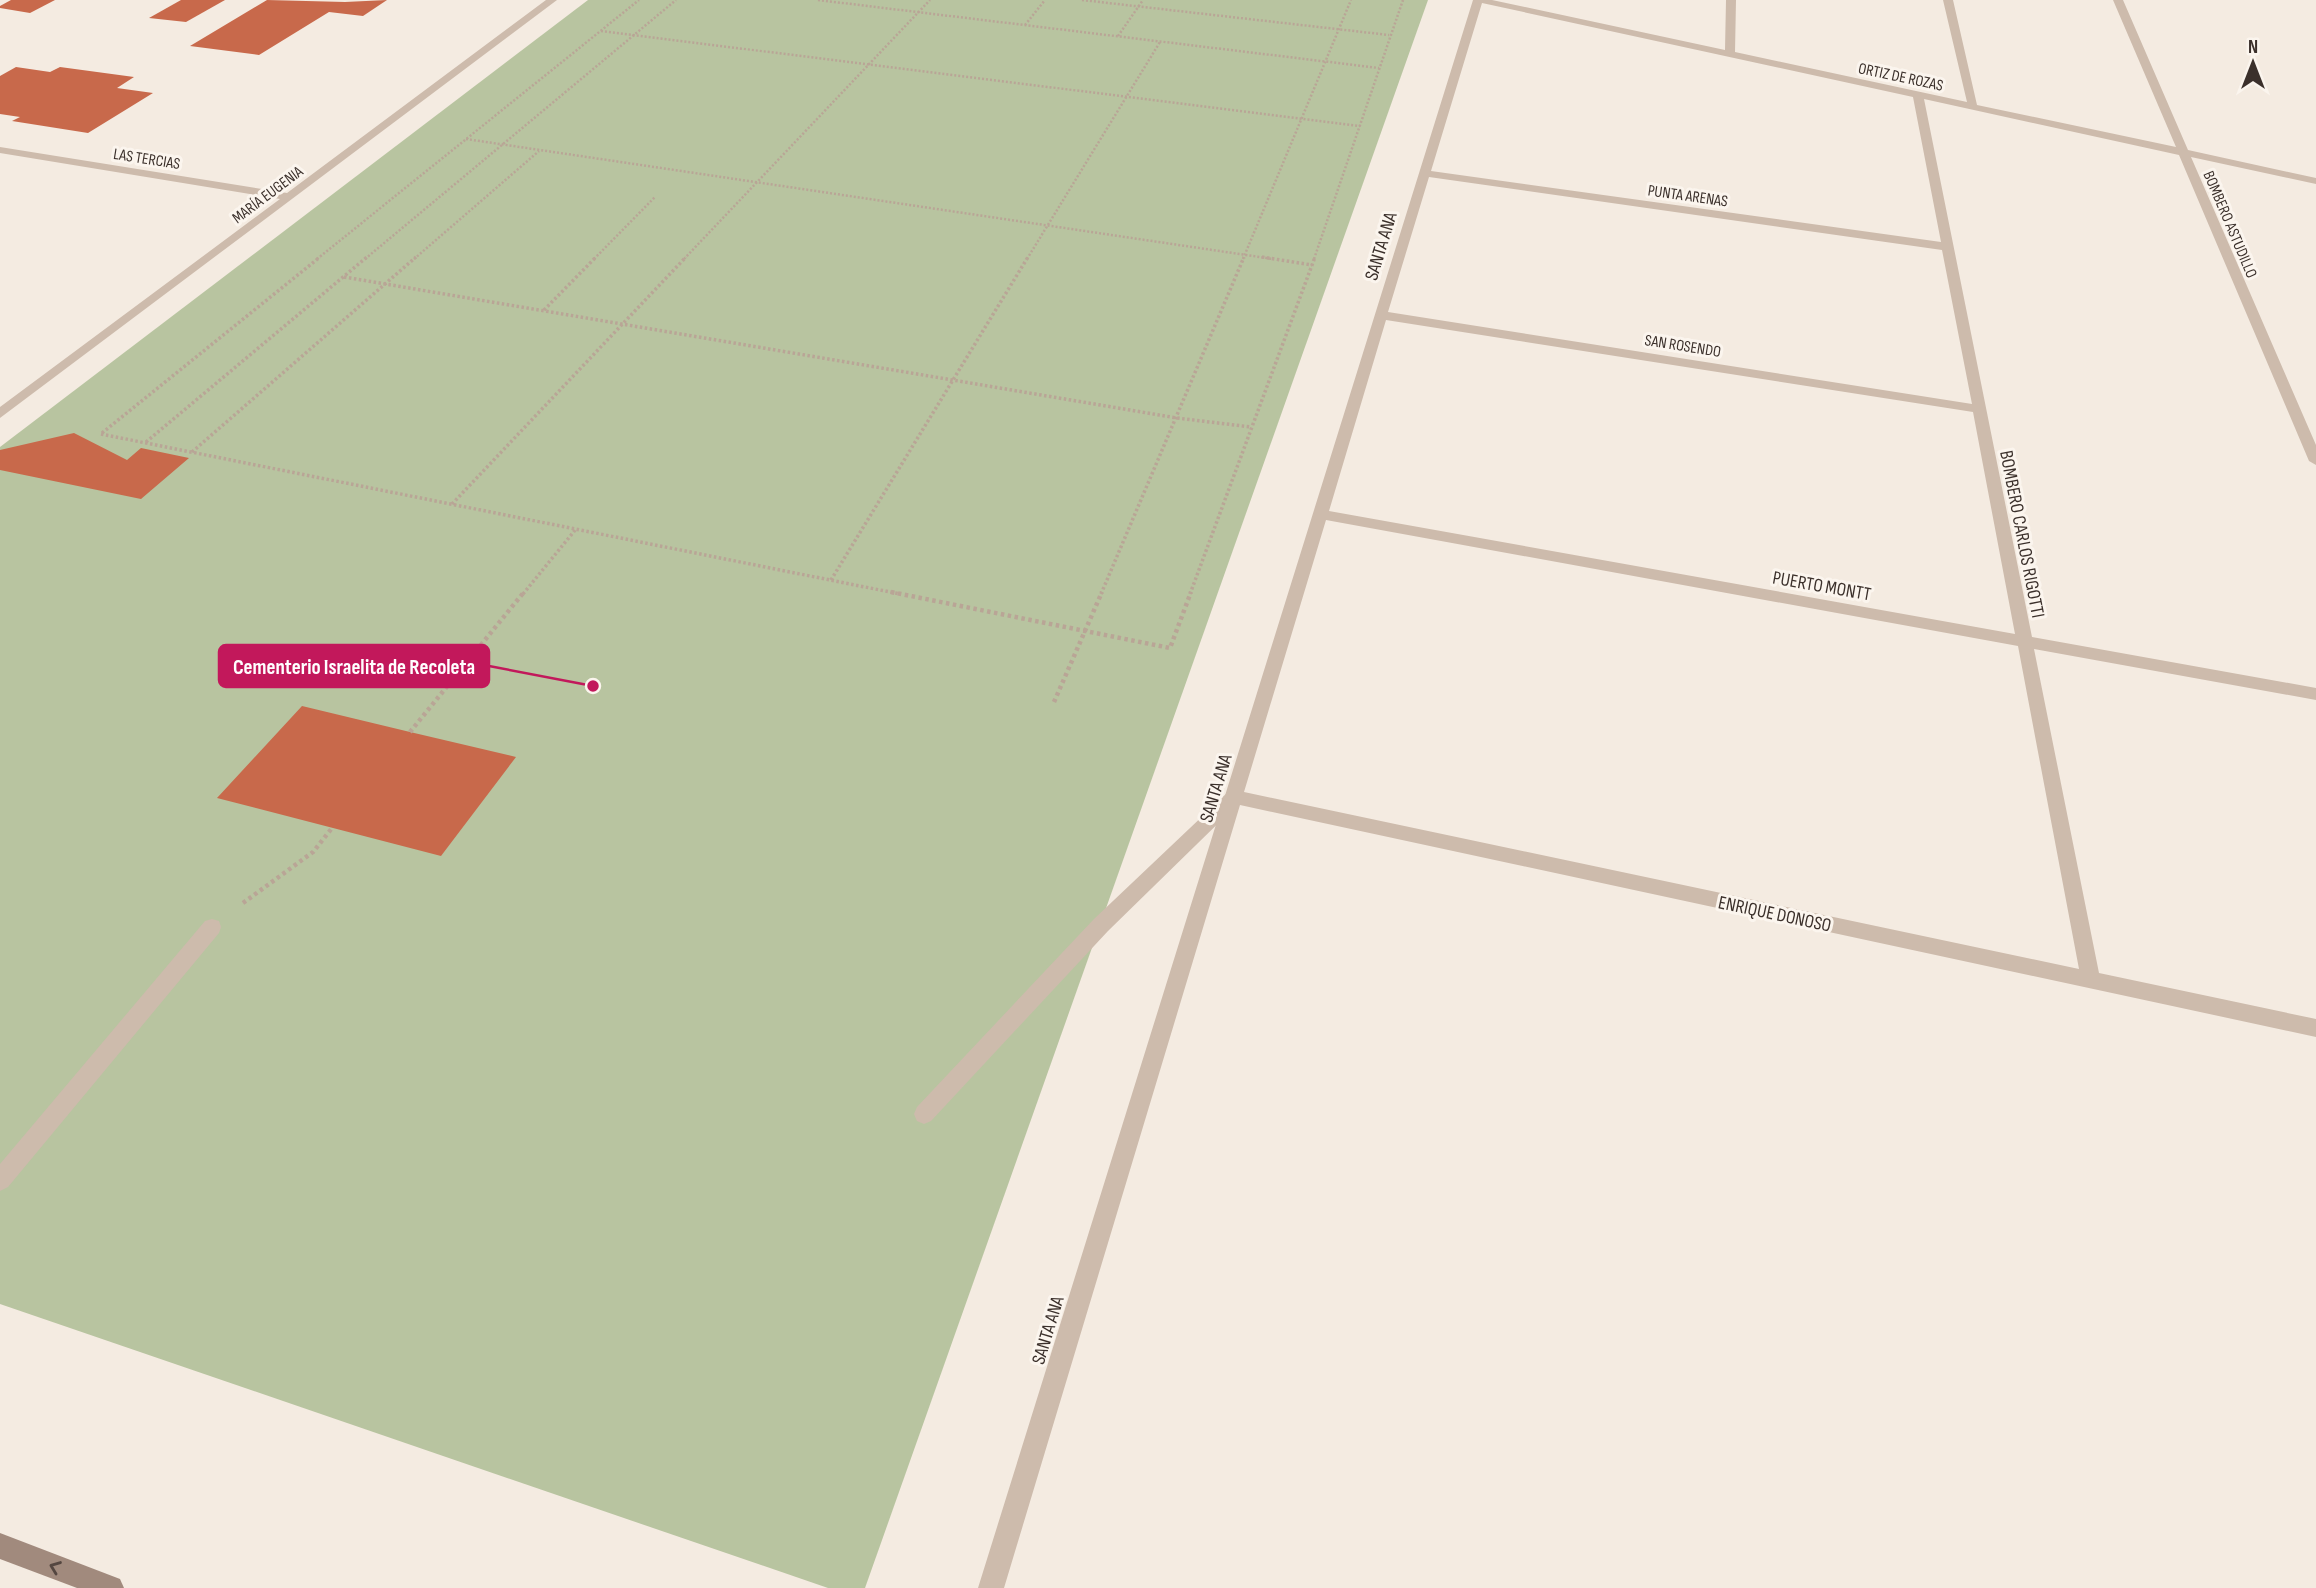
<svg xmlns="http://www.w3.org/2000/svg" width="2316" height="1588" viewBox="0 0 2316 1588" font-family="'Sofia Sans Condensed',sans-serif">
<style>
.green{fill:#b8c4a0}
.building{fill:#c8694b}
.lines{fill:none;stroke-linecap:round;stroke-linejoin:round}
.path-far2{stroke:#b9a596;stroke-width:2.5;stroke-dasharray:2 2;stroke-linecap:butt}
.path-far1{stroke:#b9a596;stroke-width:3.5;stroke-dasharray:2.5 2.5;stroke-linecap:butt}
.path{stroke:#b9a596;stroke-width:4.5;stroke-dasharray:3.5 3.5;stroke-linecap:butt}
.service{fill:#cdbbac;fill-rule:evenodd}
.minor{fill:#cdbbac;fill-rule:evenodd}
.secondary{fill:#a18a7d;fill-rule:evenodd}
.oneway{stroke:#544640}
.labels{text-anchor:middle;stroke-width:6;stroke-linejoin:round;paint-order:stroke}
.far-street-label{font-size:16px;fill:#3b302b;stroke:#fbf5ee}
.street-label{font-size:19px;fill:#3b302b;stroke:#fbf5ee}
.leader{fill:none;stroke:#c2185b;stroke-width:2.5}
.callout-dot{fill:#c2185b;stroke:#fbf5ee;stroke-width:2.5}
.callout{fill:#c2185b;stroke:#c2185b;stroke-width:2.5}
.callout-label{font-size:21px;text-anchor:middle;font-weight:bold;fill:#fff}
</style>
<rect width="100%" height="100%" fill="#f4ebe1"/>
<path class="green" d="M588,0H1428L865,1588H828L0,1304V447Z"/>
<g class="building">
<path d="M11,0H55L30,13L0,8V6Z"/>
<path d="M181,0H225L186,22L149,18Z"/>
<path d="M267,0L345,2L387,0L363,16L329,12L259,55L190,46Z"/>
<path d="M16,67L50,72L60,67L134,77L117,88L153,93L88,133L12,121L20,117L0,114V76Z"/>
<path d="M74,433L127,460L141,448L189,458L141,499L0,470V450Z"/>
<path d="M302,706L410,732L516,757L441,856L217,798Z"/>
</g>
<g class="lines">
<g class="path-far2">
<path d="M818,0L1379,68"/>
<path d="M1082,0L1389,35"/>
<path d="M1025,25L1045,0"/>
<path d="M601,31L1360,126"/>
<path d="M1118,36L1143,0"/>
<path d="M466,139L1273,259"/>
<path d="M317,259L639,0"/>
<path d="M365,259L676,0"/>
<path d="M414,259L539,151"/>
<path d="M594,259L655,197"/>
<path d="M684,259L930,0"/>
<path d="M1027,259L1160,42"/>
<path d="M1243,259L1351,0"/>
<path d="M1314,259L1403,0"/>
</g>
<g class="path-far1">
<path d="M1262,257L1312,265"/>
<path d="M344,277L1177,418L1251,427"/>
<path d="M544,310L596,257"/>
<path d="M102,433L320,257"/>
<path d="M101,434L900,594"/>
<path d="M146,442L367,257"/>
<path d="M192,452L416,257"/>
<path d="M452,504L686,257"/>
<path d="M831,580L1028,257"/>
<path d="M523,594L576,529"/>
<path d="M1101,594L1244,257"/>
<path d="M1190,594L1315,257"/>
</g>
<g class="path">
<path d="M891,592L1170,648L1191,592"/>
<path d="M1054,702L1102,592"/>
<path d="M410,732L524,592"/>
<path d="M243,903L313,852L332,828"/>
</g>
<g class="service">
<path d="M1234,790L1240,792L1243,797L1240,802L1108,931L931,1121L924,1124L917,1121L914,1114L917,1107L1094,919L1228,792Z"/>
<path d="M212,919L219,921L221,927L219,933L8,1187L0,1191V1164L205,921Z"/>
</g>
<g class="minor">
<path d="M546,0H557L0,418V407L280,199L0,153V147L287,193Z"/>
<path d="M1473,0H1492L1725,50L1726,0H1736L1735,52L1967,102L1943,0H1953L1977,105L2176,147L2113,0H2123L2188,150L2316,178V184L2191,157L2316,445V465L2309,461L2179,155L1924,99L2032,637L2316,688V700L2034,649L2099,973L2316,1019V1037L1240,805L1004,1588H978ZM1482,3L1913,97L1941,242L1431,171ZM1429,177L1942,250L1972,404L1388,312ZM1386,320L1973,412L2015,634L1329,511ZM1326,520L2018,646L2079,969L1244,792Z"/>
</g>
<path class="secondary" d="M0,1533L120,1579L124,1588H77L0,1559Z"/>
</g>
<defs><path id="oneway-chevron" d="M-2-3.5L2.5 0L-2 3.5" fill="none" stroke-width="1.6" stroke-linecap="round" stroke-linejoin="round" transform="scale(1.75)"/></defs>
<use class="oneway" href="#oneway-chevron" transform="translate(55 1567) rotate(-159)"/>
<g class="labels">
<g class="far-street-label">
<text transform="translate(1901 76) rotate(12)" y="6">ORTIZ DE ROZAS</text>
<text transform="translate(147 158) rotate(9)" y="6">LAS TERCIAS</text>
<text transform="translate(267 194) rotate(-37)" y="6">MARÍA EUGENIA</text>
<text transform="translate(1688 195) rotate(8)" y="6">PUNTA ARENAS</text>
<text transform="translate(2231 224) rotate(67)" y="6">BOMBERO ASTUDILLO</text>
<text transform="translate(1683 345) rotate(9)" y="6">SAN ROSENDO</text>
</g>
<g class="street-label">
<text transform="translate(1380 246) rotate(-73)" y="7">SANTA ANA</text>
<text transform="translate(2023 534) rotate(79)" y="7">BOMBERO CARLOS RIGOTTI</text>
<text transform="translate(1822 585) rotate(10)" y="7">PUERTO MONTT</text>
<text transform="translate(1215 788) rotate(-73)" y="7">SANTA ANA</text>
<text transform="translate(1775 913) rotate(12)" y="7">ENRIQUE DONOSO</text>
<text transform="translate(1047 1330) rotate(-73)" y="7">SANTA ANA</text>
</g>
</g>
<path class="leader" d="M593 686L489 666"/>
<circle class="callout-dot" cx="593" cy="686" r="7"/>
<rect class="callout" x="219" y="645" width="270" height="42" rx="7"/>
<g class="callout-label">
<text x="354" y="674">Cementerio Israelita de Recoleta</text>
</g>
<g transform="translate(2253 63)" stroke="#fbf5ee" stroke-width="5" paint-order="stroke">
<path d="M0-5L12 26L0 18L-12 26Z" fill="#3b302b"/>
<text y="-10" font-size="19" font-weight="bold" text-anchor="middle" fill="#3b302b">N</text>
</g>
</svg>
